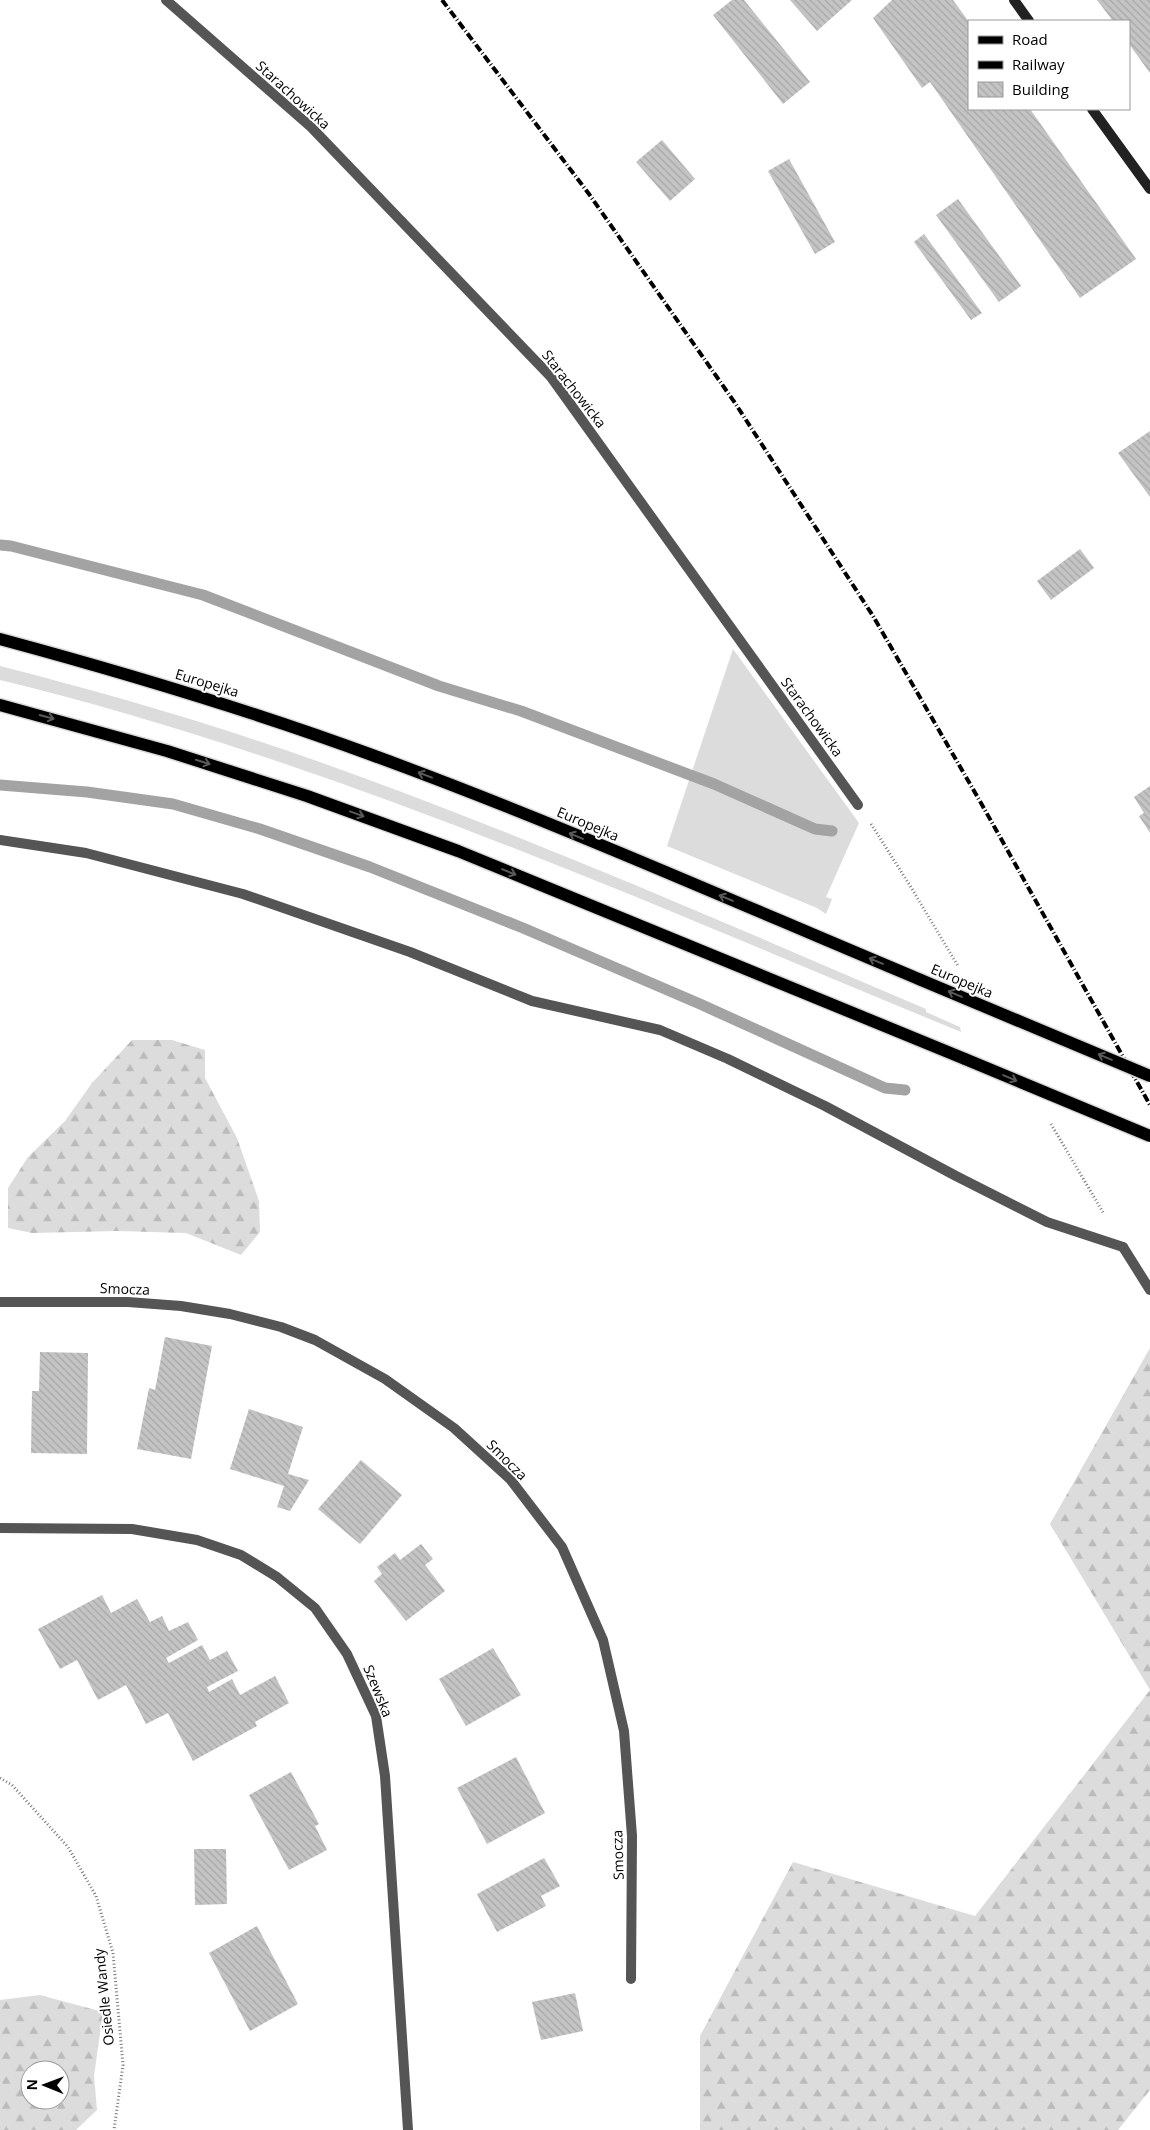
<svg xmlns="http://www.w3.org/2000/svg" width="1150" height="2130" viewBox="0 0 1150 2130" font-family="'Open Sans',sans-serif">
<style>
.grass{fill:#dcdcdc}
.forest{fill:url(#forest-firs);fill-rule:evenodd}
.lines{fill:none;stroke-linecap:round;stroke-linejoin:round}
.stream{stroke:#a3a3a3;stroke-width:11}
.building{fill:url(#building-back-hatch)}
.primary-casing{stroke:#dbdbdb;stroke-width:15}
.path{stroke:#777;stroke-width:3;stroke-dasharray:1 2.5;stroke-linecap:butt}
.service{stroke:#555;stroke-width:10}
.minor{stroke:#555;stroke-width:10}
.secondary{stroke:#222;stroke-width:10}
.primary{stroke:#000;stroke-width:12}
.rail{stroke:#000;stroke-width:4;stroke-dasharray:8 2.5 1 2.5;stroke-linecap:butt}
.primary-bridge-casing{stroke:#dbdbdb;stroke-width:15;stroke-linecap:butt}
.primary-bridge{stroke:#000;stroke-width:12}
.oneway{stroke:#595959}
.labels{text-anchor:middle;stroke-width:4;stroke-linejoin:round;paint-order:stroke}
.street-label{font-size:14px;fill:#000;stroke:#fff}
</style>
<defs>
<pattern id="forest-firs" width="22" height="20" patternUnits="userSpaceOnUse" patternTransform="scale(1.25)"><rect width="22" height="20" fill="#dcdcdc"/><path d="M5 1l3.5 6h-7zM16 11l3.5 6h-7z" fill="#bbb"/></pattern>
<pattern id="building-back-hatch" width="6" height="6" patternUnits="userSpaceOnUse" patternTransform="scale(1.25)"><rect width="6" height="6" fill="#c4c4c4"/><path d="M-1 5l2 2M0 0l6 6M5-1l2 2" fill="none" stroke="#a7a7a7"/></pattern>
</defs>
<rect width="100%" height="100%" fill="#fff"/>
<g class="grass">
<path d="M733,649L859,823L826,897L832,899L826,914L817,908L667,846Z"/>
<path d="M0,666C122,697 243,733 361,777C552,847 739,929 926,1009V1012L960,1027L961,1032C645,902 333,761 0,680Z"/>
</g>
<g class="forest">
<path d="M132,1040H172L205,1050V1078L237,1138L259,1201L260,1232L241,1255L186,1233L117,1231L32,1233L8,1228V1188L28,1157L65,1121L92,1083Z"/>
<path d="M1150,1348V1690L1050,1524Z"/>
<path d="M1150,1690V2090L1118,2130H700V2036L793,1862L975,1916Z"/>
<path d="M40,1995L103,2012L94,2076L97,2110L76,2130H0V2000ZM30,2070H60V2100H30Z"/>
</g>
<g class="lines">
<g class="stream">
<path d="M0,545L11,546L203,595L439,686L521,711L714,784L815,829L832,831"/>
<path d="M0,785L87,792L173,804L260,829L370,867L523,928L700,1004L885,1088L905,1090"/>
</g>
</g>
<g class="building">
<path d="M732,0H744L810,82L783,104L713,15Z"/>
<path d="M790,0H852L817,31Z"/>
<path d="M892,0H953L969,22V109H1030L1136,259L1080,298L930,82L922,88L873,18Z"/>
<path d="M1097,0H1150V73L1129,44V21H1113Z"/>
<path d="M662,140L695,179L670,201L636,162Z"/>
<path d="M789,159L835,242L815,254L768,171Z"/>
<path d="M958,199L1021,286L999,302L936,215Z"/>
<path d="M924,234L982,313L971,320L914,242Z"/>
<path d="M1150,431V497L1118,453Z"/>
<path d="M1080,549L1094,568L1051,600L1037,581Z"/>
<path d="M1150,786V833L1139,816L1144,813L1134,797Z"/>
<path d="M165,1337L212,1346L191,1459L137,1449L149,1388L155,1390Z"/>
<path d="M40,1352L88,1353L87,1454L31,1453L32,1391H39Z"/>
<path d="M249,1409L303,1427L288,1474L309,1480L290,1511L277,1507L284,1486L230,1469Z"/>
<path d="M361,1460L402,1495L360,1544L318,1509Z"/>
<path d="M421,1544L433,1559L425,1565L445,1591L406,1621L374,1581L382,1574L377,1567L395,1553L400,1560Z"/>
<path d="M102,1595L111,1613L137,1599L150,1622L162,1616L169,1631L188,1622L198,1640L166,1658L169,1663L202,1645L210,1660L227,1651L238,1671L207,1687L209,1692L232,1679L240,1695L275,1676L289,1703L255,1722L257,1726L193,1761L168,1713L146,1724L126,1685L98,1700L77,1660L60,1669L38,1629Z"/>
<path d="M493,1648L521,1695L466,1726L439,1679Z"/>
<path d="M516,1757L545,1813L487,1844L457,1788Z"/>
<path d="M291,1772L319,1824L315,1826L327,1850L289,1870L249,1795Z"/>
<path d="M194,1849H226L227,1904L195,1905Z"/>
<path d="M544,1858L560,1886L541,1896L546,1906L497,1932L477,1894Z"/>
<path d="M257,1926L298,2004L250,2031L209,1953Z"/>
<path d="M575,1993L583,2031L541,2040L532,2002Z"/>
</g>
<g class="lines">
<g class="primary-casing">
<g id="primary">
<path d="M0,639C126,673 250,710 372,755C558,823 739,904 921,980"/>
<path d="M0,705L167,751L307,796L458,851L965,1059"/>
</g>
</g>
<g class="path">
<path d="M871,824L909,884L958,966"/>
<path d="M1051,1124L1104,1214"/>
<path d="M0,1778L12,1785L68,1847L96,1896L113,1953L123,2065L114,2130"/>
</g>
<path class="service" d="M0,840L86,853L243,894L410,952L532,1001L660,1030L728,1059L825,1106L956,1176L1047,1222L1123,1247"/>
<g class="minor">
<path d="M166,0L311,127L551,377L858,805"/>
<path d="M1123,1247L1150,1290"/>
<path d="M0,1302H128L181,1306L230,1314L281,1327L315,1340L385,1379L454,1428L510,1479L562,1547L603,1640L624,1731L632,1836L631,1979"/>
<path d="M0,1528L132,1529L197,1540L241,1555L277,1577L315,1608L347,1654L376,1716L385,1776L408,2130"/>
</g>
<g class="secondary">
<path d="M1014,0L1029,21"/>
<path d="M1092,109L1150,189"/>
</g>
<use href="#primary" class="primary"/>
<path class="rail" d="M442,0L589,194L735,403L873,616L981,803L1150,1105"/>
<g class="primary-bridge-casing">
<g id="primary-bridge">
<path d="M921,980L1150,1076"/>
<path d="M965,1059L1150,1136"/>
</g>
</g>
<use href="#primary-bridge" class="primary-bridge"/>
</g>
<defs><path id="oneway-shaft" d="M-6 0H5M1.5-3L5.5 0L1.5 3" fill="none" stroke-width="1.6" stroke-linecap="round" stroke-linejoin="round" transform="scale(1.25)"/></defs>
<g class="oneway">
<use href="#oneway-shaft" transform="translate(47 717) rotate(15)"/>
<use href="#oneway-shaft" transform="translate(203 762) rotate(18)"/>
<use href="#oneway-shaft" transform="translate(425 775) rotate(-159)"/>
<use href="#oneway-shaft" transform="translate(357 814) rotate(20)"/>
<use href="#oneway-shaft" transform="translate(576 836) rotate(-157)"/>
<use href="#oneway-shaft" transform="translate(509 872) rotate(22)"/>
<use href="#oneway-shaft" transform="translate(726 898) rotate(-157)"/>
<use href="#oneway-shaft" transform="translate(876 961) rotate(-157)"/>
<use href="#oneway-shaft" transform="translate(955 994) rotate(-157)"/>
<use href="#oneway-shaft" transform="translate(1105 1057) rotate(-157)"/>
<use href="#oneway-shaft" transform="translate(1010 1078) rotate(23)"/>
</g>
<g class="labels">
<g class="street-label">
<text transform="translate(293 95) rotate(42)" y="5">Starachowicka</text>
<text transform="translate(574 389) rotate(52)" y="5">Starachowicka</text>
<text transform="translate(207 683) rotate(17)" y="5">Europejka</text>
<text transform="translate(812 717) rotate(54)" y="5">Starachowicka</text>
<text transform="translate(588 824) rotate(23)" y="5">Europejka</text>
<text transform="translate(962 981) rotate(23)" y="5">Europejka</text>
<text transform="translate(125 1289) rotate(2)" y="5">Smocza</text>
<text transform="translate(507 1460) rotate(45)" y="5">Smocza</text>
<text transform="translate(378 1691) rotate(68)" y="5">Szewska</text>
<text transform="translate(618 1855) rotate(-92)" y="5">Smocza</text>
<text transform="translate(104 1997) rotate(-96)" y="5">Osiedle Wandy</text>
</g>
</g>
<rect x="968" y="20" width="162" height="90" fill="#ffffff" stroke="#999999"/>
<rect x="978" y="36" width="25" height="8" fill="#000000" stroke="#999999"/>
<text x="1012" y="45" font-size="15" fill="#000000">Road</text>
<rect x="978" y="61" width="25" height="8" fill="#000000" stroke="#999999"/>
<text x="1012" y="70" font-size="15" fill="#000000">Railway</text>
<rect x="978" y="82" width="25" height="15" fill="url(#building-back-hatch)" stroke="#999999"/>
<text x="1012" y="95" font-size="15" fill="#000000">Building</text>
<g transform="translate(45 2085) rotate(271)"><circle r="24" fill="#ffffff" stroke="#999999"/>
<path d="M0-4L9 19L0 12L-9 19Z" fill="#000000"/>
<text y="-8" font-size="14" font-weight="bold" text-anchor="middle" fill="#000000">N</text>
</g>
</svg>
